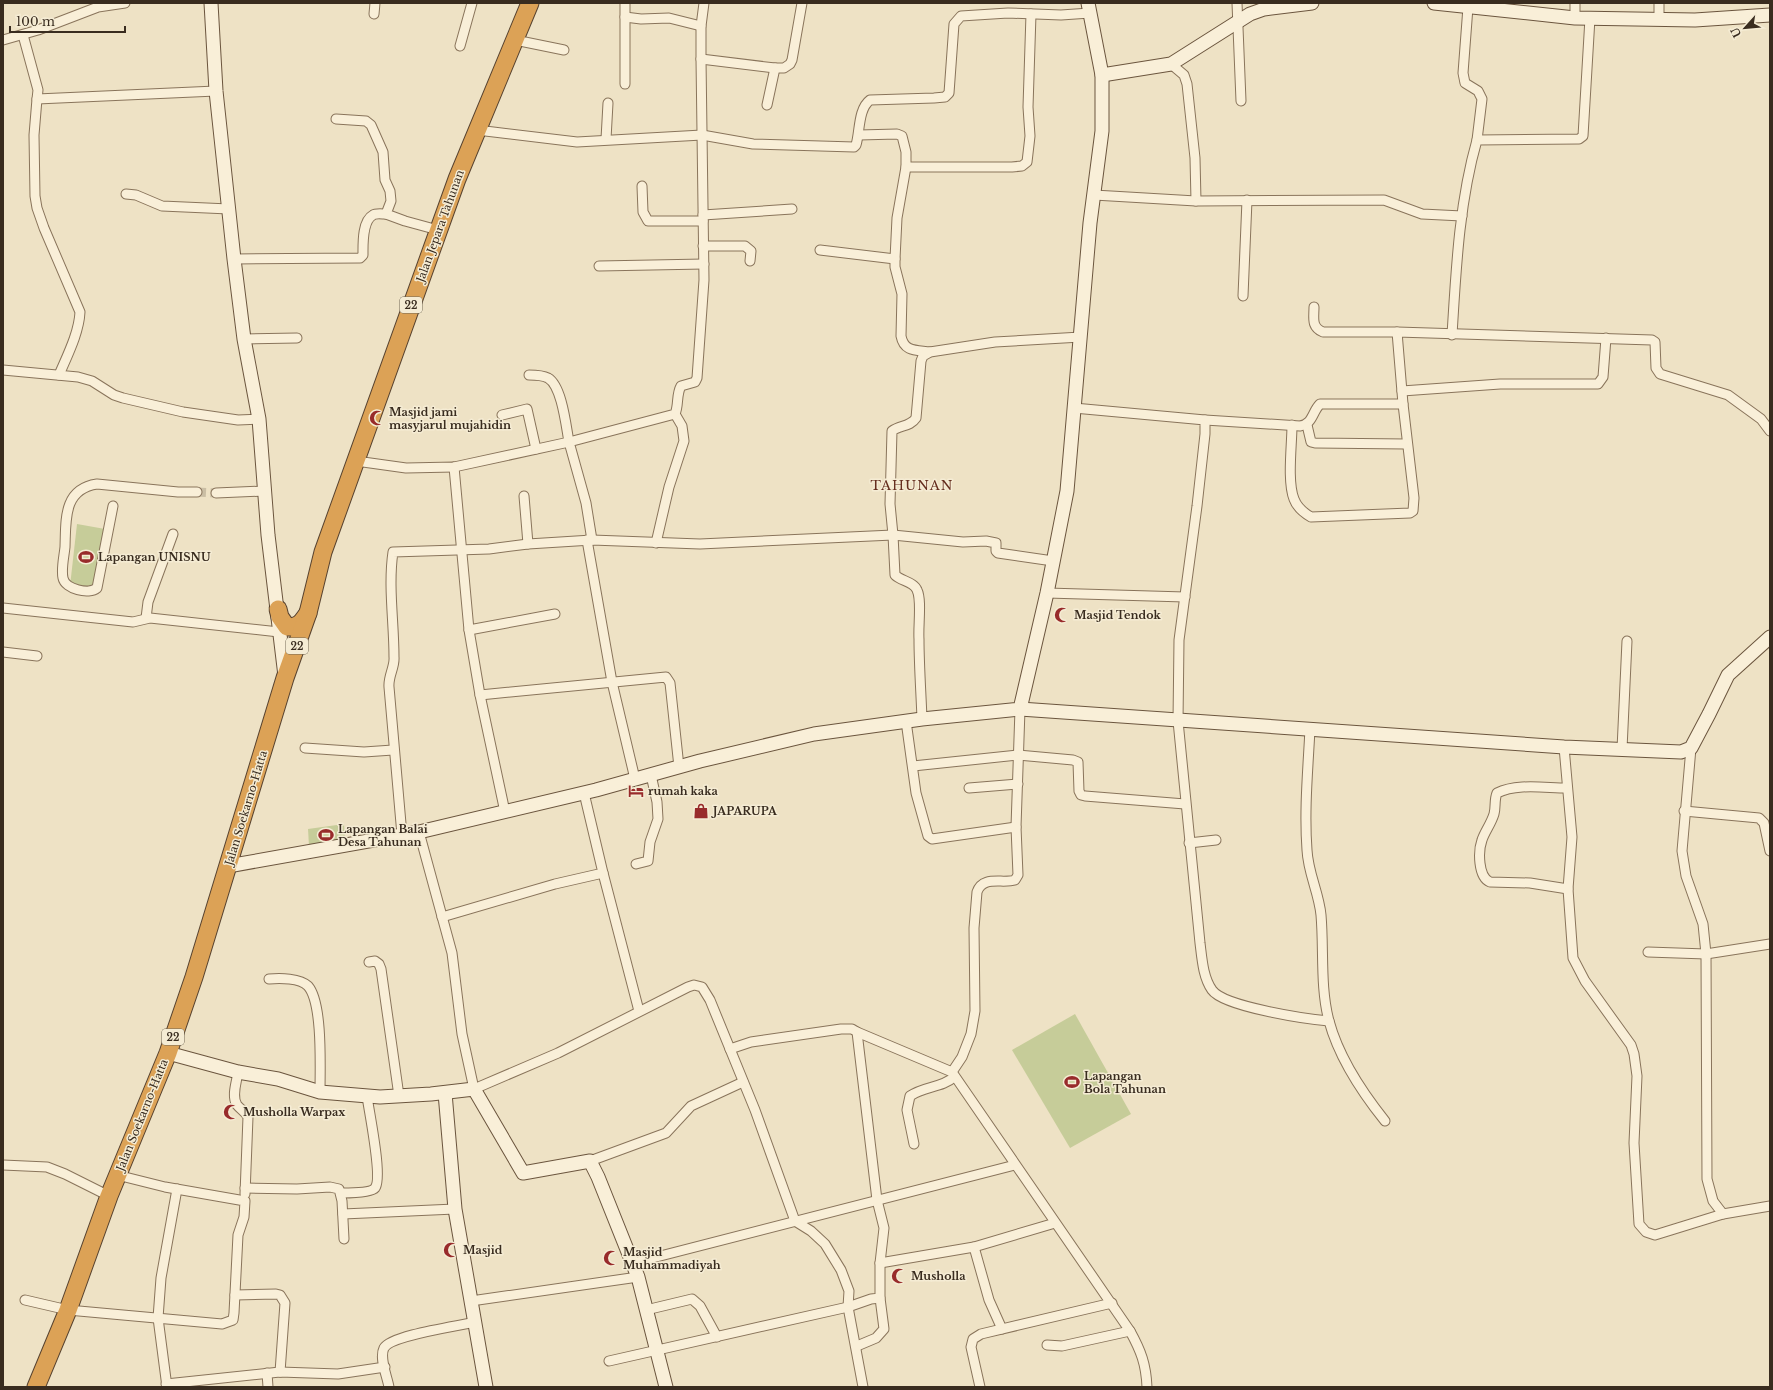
<svg xmlns="http://www.w3.org/2000/svg" width="1773" height="1390" viewBox="0 0 1773 1390" font-family="'Libre Baskerville',serif">
<style>
.green{fill:#c6cc99}
.lines{fill:none;stroke-linecap:round;stroke-linejoin:round}
.street-tunnel{stroke:#cabea4;stroke-width:9;stroke-dasharray:9 4.5;stroke-linecap:butt}
.street-casing{stroke:#89745b;stroke-width:11}
.secondary-casing{stroke:#6b553e;stroke-width:15}
.highway-casing{stroke:#57422f;stroke-width:19}
.street{stroke:#f9efd8;stroke-width:9}
.secondary{stroke:#f9efd8;stroke-width:13}
.highway{stroke:#dca256;stroke-width:17}
.labels{text-anchor:middle;stroke-width:3;stroke-linejoin:round;paint-order:stroke}
.shield{fill:#f5ecd4;stroke:#716655;stroke-width:1}
.shield-label{font-size:10px;font-weight:bold;fill:#392c1f}
.street-label{font-size:11px;fill:#392c1f;stroke:#f5ecd4}
.poi-label{font-size:11px;font-weight:bold;fill:#392c1f;stroke:#f5ecd4;text-anchor:start}
.quarter-label{font-size:13px;letter-spacing:1px;fill:#652e1e;stroke:#f5ecd4}
</style>
<rect width="100%" height="100%" fill="#eee2c5"/>
<g class="green">
<path d="M77,524L105,529L94,589L70,586Z"/>
<path d="M344,824L345,841L309,846L308,829Z"/>
<path d="M1075,1014L1131,1114L1070,1148L1012,1050Z"/>
</g>
<g class="lines">
<path class="street-tunnel" d="M197,492L216,493"/>
<g class="street-casing">
<g id="street">
<path d="M1237,3L1241,101"/>
<path d="M1659,3V19"/>
<path d="M1468,7L1463,73L1465,83L1478,91L1482,99L1477,140"/>
<path d="M374,14L375,3"/>
<path d="M625,17L641,19L669,18L701,26"/>
<path d="M1575,18V3"/>
<path d="M23,35L38,90L37,99L216,91"/>
<path d="M3,40L38,30L98,7L125,3"/>
<path d="M515,40L564,50"/>
<path d="M460,46L472,3"/>
<path d="M701,59L775,68H784L790,64L792,60L802,3"/>
<path d="M1171,64L1184,75L1187,84L1195,158L1196,201"/>
<path d="M625,84V3"/>
<path d="M37,99L34,135L35,196L37,208L44,228L80,312C79,333 67,356 59,375"/>
<path d="M767,105L775,68"/>
<path d="M336,119L366,121L371,125L383,152L385,180L390,191L391,201L386,214L405,221L438,230"/>
<path d="M477,130L577,142L702,135L753,144L854,147L856,145C860,132 858,109 870,100L934,98L945,97L949,93L954,24L961,16L1008,13L1061,15L1090,13"/>
<path d="M859,135L897,134L902,136L906,152V167L897,218L895,259V267L902,294L901,336C904,352 916,350 930,352"/>
<path d="M606,139L608,103"/>
<path d="M906,167H1012L1022,166L1027,162L1030,136L1028,107L1031,14"/>
<path d="M642,186L643,212L648,221H703"/>
<path d="M126,194L136,195L162,206L229,209"/>
<path d="M1094,195L1196,201L1384,200L1422,214L1462,216"/>
<path d="M703,215L792,209"/>
<path d="M703,246H745L751,251L750,261"/>
<path d="M820,250L895,259"/>
<path d="M234,259L360,258L363,255C363,244 362,221 373,215C376,213 382,214 386,214"/>
<path d="M599,266L704,264"/>
<path d="M1243,296L1247,200"/>
<path d="M1314,307C1314,318 1311,327 1323,332H1397"/>
<path d="M1452,335C1456,270 1459,203 1477,140L1579,139L1583,136L1590,18"/>
<path d="M244,339L297,338"/>
<path d="M3,370L78,377L92,381L114,395L123,398L183,412L238,420L259,419"/>
<path d="M1402,391L1500,384H1598L1603,377L1606,338"/>
<path d="M1074,408L1205,420V434L1197,506L1179,640L1178,721L1200,943C1202,959 1203,977 1212,990C1224,1007 1307,1019 1329,1021"/>
<path d="M502,415L527,409L536,449"/>
<path d="M1205,420L1300,426C1313,424 1312,412 1320,404H1403L1397,332L1652,340L1655,342L1656,368L1660,374L1728,395L1761,419L1770,431"/>
<path d="M1292,425C1292,445 1287,481 1294,499C1297,507 1304,513 1311,517L1410,513L1413,511L1414,498L1403,404"/>
<path d="M1307,425L1311,442L1315,443L1406,444"/>
<path d="M356,461L406,468L454,467L569,442C566,426 562,386 548,378C542,375 535,375 529,375"/>
<path d="M454,467L469,630L480,695L505,812"/>
<path d="M216,493L264,491"/>
<path d="M524,496L528,544"/>
<path d="M113,506L97,588C89,595 65,589 63,578C61,569 64,557 65,547C66,520 63,489 97,484L178,492H197"/>
<path d="M587,540L612,682L635,779"/>
<path d="M592,540L586,503L569,442L675,414C679,405 676,395 681,386L695,382L697,378L704,280L701,59V26L704,3"/>
<path d="M656,543L669,487L684,441L682,426L675,414"/>
<path d="M1047,593L1185,597"/>
<path d="M3,608L133,622L150,618L279,632"/>
<path d="M146,618L148,602L173,534"/>
<path d="M469,630L555,614"/>
<path d="M3,652L37,656"/>
<path d="M480,695L666,677L670,683L679,767"/>
<path d="M1020,709L1016,827L1018,875L1015,880C1002,884 983,875 977,892L974,928L975,1011L971,1034L962,1057L952,1072L1130,1331C1141,1351 1146,1364 1147,1387"/>
<path d="M922,719C921,692 919,665 919,639C918,626 922,600 917,590C914,582 901,581 895,575L893,535L890,504L892,431C900,425 910,427 916,418L921,361L923,356L930,352L995,342L1081,337"/>
<path d="M906,721L916,793L928,836L932,839L1016,827"/>
<path d="M1310,729C1308,769 1304,810 1307,850C1308,873 1319,893 1321,915C1324,950 1320,987 1329,1021C1339,1058 1361,1091 1385,1121"/>
<path d="M1564,747L1572,837L1568,889L1573,958L1585,981L1631,1045L1634,1054L1637,1076L1634,1143L1639,1224L1646,1232L1655,1235L1723,1214"/>
<path d="M305,748L364,752L393,750"/>
<path d="M1691,748L1682,851L1686,876L1703,924L1706,954L1707,1179L1713,1201L1723,1214L1770,1206"/>
<path d="M1622,749L1627,641"/>
<path d="M913,766L1018,755L1073,760L1078,762L1079,791L1081,795L1085,796L1185,804"/>
<path d="M969,788L1018,784"/>
<path d="M1567,788C1545,788 1517,783 1497,793C1494,800 1496,807 1494,814C1491,824 1485,831 1482,840C1478,851 1478,877 1490,882L1530,883L1568,889"/>
<path d="M1684,811L1759,818L1764,823L1770,851"/>
<path d="M419,832L452,953L462,1034L474,1089L558,1053L688,987L694,985L702,987L710,1000L755,1110L795,1221L811,1231L825,1244L841,1270L849,1291L848,1307L863,1387"/>
<path d="M402,835L389,687C388,676 395,667 394,657C394,622 388,586 393,552L489,549L528,544L592,540L700,544L893,535L963,542L986,541L996,543V551L998,553L1053,561"/>
<path d="M1189,843L1216,840"/>
<path d="M636,864L648,861L650,842L658,819L657,802L651,775"/>
<path d="M603,873L639,1011"/>
<path d="M442,917L555,884L603,873L584,793"/>
<path d="M1648,952L1706,954L1770,944"/>
<path d="M369,962L375,961L379,964L381,969L399,1096"/>
<path d="M269,979C280,978 300,978 308,986C323,1003 320,1069 320,1092"/>
<path d="M857,1032L952,1072"/>
<path d="M238,1072C237,1081 231,1096 237,1105C241,1110 245,1111 248,1117L245,1194"/>
<path d="M914,1144L907,1110L910,1096C924,1086 942,1088 954,1077"/>
<path d="M590,1161L666,1133L691,1106L743,1082"/>
<path d="M3,1165L47,1167L65,1174L109,1196"/>
<path d="M245,1188L297,1189L330,1187L339,1189L342,1201L344,1239"/>
<path d="M342,1193C349,1193 371,1193 375,1188C383,1178 369,1112 367,1096"/>
<path d="M343,1214L455,1209"/>
<path d="M974,1247L989,1300L1002,1329"/>
<path d="M633,1263L1015,1165"/>
<path d="M880,1263L974,1247L1055,1223"/>
<path d="M235,1295L276,1294L280,1295L285,1303L280,1372"/>
<path d="M25,1300L68,1310L222,1324L233,1320L234,1313L238,1235L244,1217L245,1201L165,1187L117,1175"/>
<path d="M471,1301L638,1277"/>
<path d="M646,1310L692,1299L700,1306L717,1337"/>
<path d="M1047,1345L1062,1346L1130,1331"/>
<path d="M857,1346L876,1338L884,1329L880,1298"/>
<path d="M609,1361L848,1307L871,1299L880,1298V1263L884,1228L877,1200L857,1032L852,1029H841L751,1042L730,1049"/>
<path d="M267,1373L268,1387"/>
<path d="M166,1384L280,1372L338,1374L385,1367"/>
<path d="M167,1387L158,1318L161,1278L177,1189"/>
<path d="M389,1387C387,1376 379,1358 384,1348C391,1335 459,1326 475,1322"/>
<path d="M980,1387L971,1347L973,1339L981,1334L1112,1303"/>
</g>
</g>
<g class="secondary-casing">
<g id="secondary">
<path d="M211,3L216,91L234,259L244,339L259,419L268,535L285,676"/>
<path d="M1434,3L1575,18L1695,20L1770,15"/>
<path d="M1102,75L1171,64L1250,14L1264,9L1312,3"/>
<path d="M1020,709L1564,747L1681,752L1691,748L1709,714L1728,675L1770,637"/>
<path d="M228,866L419,832L596,790L700,761L814,734L922,719L1020,709L1047,593L1067,491L1090,223L1102,131V75L1088,3"/>
<path d="M168,1053L238,1072L278,1079L320,1092L380,1097L431,1094L474,1089L523,1173L590,1161L598,1177L638,1277L666,1387"/>
<path d="M445,1093L455,1209L486,1387"/>
</g>
</g>
<g class="highway-casing">
<g id="highway">
<path d="M278,609L280,617L287,627C298,628 302,622 308,613"/>
<path d="M36,1387L68,1310L109,1196L168,1053L194,977L285,678L308,613L323,552L457,179L530,3"/>
</g>
</g>
<use href="#street" class="street"/>
<use href="#secondary" class="secondary"/>
<use href="#highway" class="highway"/>
</g>
<defs>
<g id="mosque-bare" transform="scale(1.2)"><path d="M3.5-4.9A6 6 0 1 0 3.5 4.9A5 5 0 1 1 3.5-4.9Z" fill="#982b2b" stroke="#f5ecd4" stroke-width="2.5" paint-order="stroke"/></g>
<g id="stadium-bare" transform="scale(1.2)"><path d="M0-5a6.5 5 0 1 0 0 10a6.5 5 0 1 0 0-10ZM-3.5-1.8h7v3.6h-7Z" fill="#982b2b" stroke="#f5ecd4" stroke-width="2.5" paint-order="stroke"/></g>
<g id="hotel-bare" transform="scale(1.2)"><path d="M-6-4.5h1.5V1H6V5H4.5V3h-9V5H-6ZM-4 0a1.8 1.8 0 1 1 3.6 0ZM.5 0V-2.5h3Q6-2.5 6 0Z" fill="#982b2b" stroke="#f5ecd4" stroke-width="2.5" paint-order="stroke"/></g>
<g id="shop-bare" transform="scale(1.2)"><path d="M-5-2.5h2.3a2.7 3.5 0 0 1 5.4 0H5L5.5 6h-11ZM-1.5-2.5h3a1.5 2.3 0 0 0-3 0Z" fill="#982b2b" stroke="#f5ecd4" stroke-width="2.5" paint-order="stroke"/></g>
</defs>
<g fill-rule="evenodd">
<use href="#mosque-bare" x="377" y="418"/>
<use href="#stadium-bare" x="86" y="557"/>
<use href="#mosque-bare" x="1062" y="615"/>
<use href="#hotel-bare" x="636" y="791"/>
<use href="#shop-bare" x="701" y="811"/>
<use href="#stadium-bare" x="326" y="835"/>
<use href="#stadium-bare" x="1072" y="1082"/>
<use href="#mosque-bare" x="231" y="1112"/>
<use href="#mosque-bare" x="451" y="1250"/>
<use href="#mosque-bare" x="611" y="1258"/>
<use href="#mosque-bare" x="899" y="1276"/>
</g>
<g class="labels">
<g class="shield">
<rect x="400" y="297" width="22" height="16" rx="3"/>
<rect x="286" y="638" width="22" height="16" rx="3"/>
<rect x="162" y="1029" width="22" height="16" rx="3"/>
</g>
<g class="shield-label">
<text x="411" y="309">22</text>
<text x="297" y="650">22</text>
<text x="173" y="1041">22</text>
</g>
<g class="street-label">
<text transform="translate(440 226) rotate(-70)" y="4">Jalan Jepara Tahunan</text>
<text transform="translate(246 808) rotate(-73)" y="4">Jalan Soekarno-Hatta</text>
<text transform="translate(142 1115) rotate(-68)" y="4">Jalan Soekarno-Hatta</text>
</g>
<g class="poi-label">
<text x="389" y="416">Masjid jami<tspan x="389" dy="13">masyjarul mujahidin</tspan></text>
<text x="98" y="561">Lapangan UNISNU</text>
<text x="1074" y="619">Masjid Tendok</text>
<text x="648" y="795">rumah kaka</text>
<text x="713" y="815">JAPARUPA</text>
<text x="338" y="833">Lapangan Balai<tspan x="338" dy="13">Desa Tahunan</tspan></text>
<text x="1084" y="1080">Lapangan<tspan x="1084" dy="13">Bola Tahunan</tspan></text>
<text x="243" y="1116">Musholla Warpax</text>
<text x="463" y="1254">Masjid</text>
<text x="623" y="1256">Masjid<tspan x="623" dy="13">Muhammadiyah</tspan></text>
<text x="911" y="1280">Musholla</text>
</g>
<g class="quarter-label">
<text x="912" y="490">TAHUNAN</text>
</g>
</g>
<rect width="1773" height="1390" fill="none" stroke="#392c1f" stroke-width="8"/>
<g transform="translate(1745 28) rotate(243)" stroke="#f5ecd4" stroke-width="3" paint-order="stroke">
<path d="M0-3L7 15L0 10L-7 15Z" fill="#392c1f"/>
<text y="-6" font-size="11" font-weight="bold" text-anchor="middle" fill="#392c1f">U</text>
</g>
<path d="M10 26v6h115v-6" fill="none" stroke="#392c1f" stroke-width="2"/>
<text x="16" y="26" font-size="12" fill="#392c1f" stroke="#f5ecd4" stroke-width="3" paint-order="stroke">100 m</text>
</svg>
